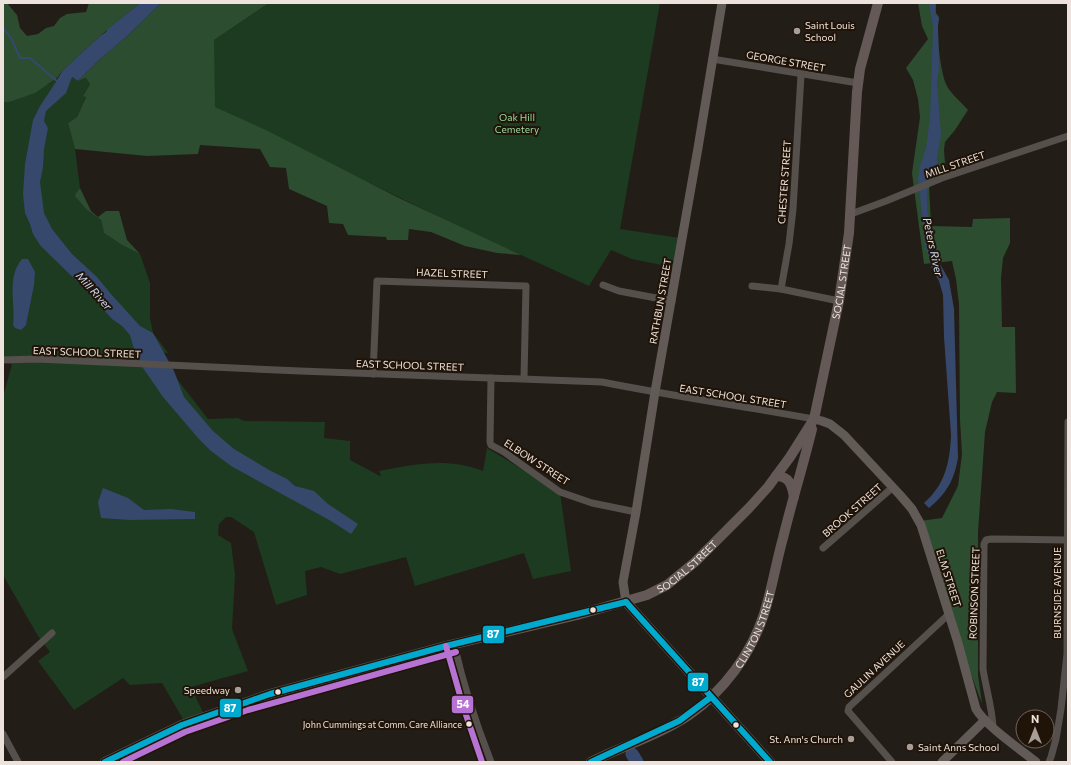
<svg xmlns="http://www.w3.org/2000/svg" width="1071" height="765" viewBox="0 0 1071 765" font-family="Commissioner,sans-serif">
<style>
.green{fill:#1c3b20}
.forest{fill:#2c4d2f}
.water{fill:#36486c}
.lines{fill:none;stroke-linecap:round;stroke-linejoin:round}
.stream{stroke:#36486c;stroke-width:2}
.river{stroke:#36486c;stroke-width:13}
.street{stroke:#55504b;stroke-width:7}
.secondary{stroke:#625a56;stroke-width:9}
.primary{stroke:#645956;stroke-width:10}
.bus-1-casing{stroke:#201308;stroke-width:9}
.bus-2-casing{stroke:#201308;stroke-width:9}
.bus-1{stroke:#00a9ce;stroke-width:6}
.bus-2{stroke:#b673d3;stroke-width:6}
.poi-dot{fill:#a69e97;stroke:#201308;stroke-width:1.5}
.bus-dot{fill:#ede3dc;stroke:#201308;stroke-width:1.5}
.labels{text-anchor:middle;stroke-width:4;stroke-linejoin:round;paint-order:stroke}
.bus-label{font-size:9px;fill:#ede3dc;stroke:#201308;text-anchor:end}
.poi-label{font-size:10px;fill:#ede3dc;stroke:#201308;text-anchor:start}
.street-label{font-size:10px;fill:#ede3dc;stroke:#201308}
.park-label{font-size:10px;fill:#9adaa0;stroke:#201308}
.water-label{font-size:11px;font-style:italic;fill:#cfddf8;stroke:#201308}
.line-badge{stroke:#201308;stroke-width:1.5}
.badge-label{font-size:11px;text-anchor:middle;font-weight:bold;fill:#fff}
</style>
<rect width="100%" height="100%" fill="#231d17"/>
<g class="green">
<path d="M269,3H660L620,229L680,238L676,268L632,259L611,250L589,286L464,229L214,107V40Z"/>
<path d="M72,77L78,81L87,78L90,84L84,94L86,96L77,117L68,123L75,149L80,188L76,193L87,210L101,220L104,233L122,245L140,254L150,283V318L153,333L168,353L136,352L170,370L208,419L238,418L244,421L325,422L324,438L350,441V460L380,476H381L379,471C415,464 448,457 483,471L487,448L560,492L571,571L533,579L524,553L415,586L406,557L340,574L321,567L305,571L307,595L276,605L254,532L231,517H226L219,524L218,535L231,543L235,575L232,629L248,671L191,687L205,717L187,726L162,683L130,685L123,678L74,710L38,661L50,652L38,636L3,575V397L12,364L3,362V97L49,84L57,78L55,83Z"/>
</g>
<g class="forest">
<path d="M3,3H7L17,15L20,28L27,36L38,34L46,28L54,26L60,18L67,14L86,12L89,3H140L100,36L63,70L57,78L35,93L9,102H3Z"/>
<path d="M161,3H269L214,40L215,107L268,131L399,198L521,255L497,253L465,246L431,232L409,229L408,240H387L386,237L348,235L343,224L329,223L327,206L289,189L286,168L270,167L260,149L200,145L198,154L147,156L75,149L68,123L77,117L86,97L83,96L90,84L86,78L78,81L100,59L124,39Z"/>
<path d="M918,3H936V13L939,17C936,31 940,70 946,84C949,92 962,103 968,110L955,130L945,142L944,150L946,177L929,185L931,226L972,227L973,219L1010,218V243L1003,258L1001,278L1002,327H1015L1016,393L997,392L992,402L985,432L978,532V675L982,704L956,633L920,521L942,518L958,486L962,454L960,420L959,304L956,279L952,261L924,264L912,173L920,117L918,99L913,80L906,68L928,39L922,26Z"/>
<path d="M80,188L91,211L98,217L106,211H119L127,240L140,254L122,245L104,233L101,220L87,210L75,196L76,193Z"/>
</g>
<g class="water">
<path d="M140,3H161L124,39L100,59L78,81L72,77L66,93L46,111L44,121L48,128L44,149L43,167L40,182L44,213L52,229L72,254L97,277L111,294L140,326L153,333L174,371L184,397L213,431L234,449L271,471L287,479L295,486L314,491L328,504L358,524L351,534L331,521L231,466L211,451L198,438L163,397L143,368L134,349L130,335L122,326L112,319L85,289L52,257L40,245L33,234L30,224L25,213L23,194L25,164L33,120L40,106L52,88L63,70L100,36L106,32L108,29Z"/>
<path d="M929,3H935V14L939,18L938,26L939,68L937,83L941,134L937,158L938,173L927,191V209L935,255L949,280L954,309L958,458C954,480 947,493 929,508L924,503C945,485 950,462 951,435L944,337L943,295L939,281L932,269L925,243L918,178L920,166L926,148L930,117L933,27Z"/>
<path d="M22,259H28L35,272L34,285L26,325L21,330L15,328L13,325C16,304 6,278 22,259Z"/>
<path d="M103,488L128,498L144,510L171,509L195,512V519L130,520L101,518L98,502Z"/>
</g>
<g class="lines">
<path class="stream" d="M3,27L12,40L20,58H30L58,82"/>
<path class="river" d="M632,754L637,762"/>
<g class="street">
<path d="M712,59L858,83"/>
<path d="M851,214L886,201L942,178L1068,136"/>
<path d="M603,285L619,291L672,301"/>
<path d="M752,286L781,289L839,301"/>
<path d="M781,289L789,244L793,209L801,75"/>
<path d="M3,360L37,359L300,371L602,382C672,396 743,406 814,419"/>
<path d="M373,374L377,281L526,286L524,378"/>
<path d="M491,378L490,442L491,445L504,452L560,492L592,503L636,512"/>
<path d="M823,548L893,487"/>
<path d="M454,644C463,684 476,724 491,762"/>
<path d="M3,677L52,633"/>
<path d="M993,727C992,707 986,689 983,669L984,544L986,540L991,539L1068,540"/>
<path d="M3,734L18,762"/>
<path d="M892,762L848,711L849,707L949,614"/>
<path d="M1049,762L1051,757L1056,739L1061,709L1067,654L1068,422"/>
</g>
<g class="secondary">
<path d="M814,419L822,421L830,424L844,435L900,495L912,509L921,525L958,643L976,709C986,726 1020,749 1036,762"/>
<path d="M626,602L623,582L636,512L655,392L698,148L722,3"/>
<path d="M942,762L985,720"/>
</g>
<g class="primary">
<path d="M776,476C790,476 792,486 794,497"/>
<path d="M626,602L770,762"/>
<path id="s1" d="M105,762L182,725L270,694L446,646L577,615L647,595L667,585L695,562L749,508L768,487L790,457L814,419L839,301L849,233L857,92L860,69L878,3"/>
<path id="s2" d="M591,762C623,746 659,735 689,715C724,691 751,654 764,614C772,589 776,563 783,538C792,501 803,466 812,429"/>
</g>
<g class="bus-1-casing">
<g id="bus-1">
<path d="M626,602L770,762"/>
<path d="M105,762L182,725L270,694L446,646L626,602"/>
<path d="M591,762L679,721L711,697"/>
</g>
</g>
<g class="bus-2-casing">
<g id="bus-2">
<path d="M446,646L463,706L482,762"/>
<path d="M123,762L185,732L248,710L456,652"/>
</g>
</g>
<use href="#bus-1" class="bus-1"/>
<use href="#bus-2" class="bus-2"/>
</g>
<g class="poi-dot">
<circle cx="797" cy="31" r="4"/>
<circle cx="238" cy="690" r="4"/>
<circle cx="851" cy="739" r="4"/>
<circle cx="910" cy="747" r="4"/>
</g>
<g class="bus-dot">
<circle cx="593" cy="610" r="3.5"/>
<circle cx="278" cy="692" r="3.5"/>
<circle cx="469" cy="724" r="3.5"/>
<circle cx="736" cy="725" r="3.5"/>
</g>
<g class="labels">
<g class="bus-label">
<text x="462" y="728">John Cummings at Comm. Care Alliance</text>
</g>
<g class="poi-label">
<text x="805" y="29">Saint Louis<tspan x="805" dy="12">School</tspan></text>
<text x="230" y="694" text-anchor="end">Speedway</text>
<text x="843" y="743" text-anchor="end">St. Ann's Church</text>
<text x="918" y="751">Saint Anns School</text>
</g>
<g class="street-label">
<text transform="translate(786 61) rotate(10)" y="4">GEORGE STREET</text>
<text transform="translate(955 164) rotate(-19)" y="4">MILL STREET</text>
<text transform="translate(784 182) rotate(-86)" y="4">CHESTER STREET</text>
<text transform="translate(452 273) rotate(2)" y="4">HAZEL STREET</text>
<text dy="4" stroke="none"><textPath href="#s1" startOffset="954">SOCIAL STREET</textPath></text>
<text transform="translate(660 301) rotate(-80)" y="4">RATHBUN STREET</text>
<text transform="translate(87 352) rotate(2)" y="4">EAST SCHOOL STREET</text>
<text transform="translate(410 365) rotate(2)" y="4">EAST SCHOOL STREET</text>
<text transform="translate(733 396) rotate(9)" y="4">EAST SCHOOL STREET</text>
<text transform="translate(537 462) rotate(33)" y="4">ELBOW STREET</text>
<text transform="translate(852 510) rotate(-41)" y="4">BROOK STREET</text>
<text dy="4" stroke="none"><textPath href="#s1" startOffset="618">SOCIAL STREET</textPath></text>
<text transform="translate(949 578) rotate(72)" y="4">ELM STREET</text>
<text transform="translate(974 593) rotate(-88)" y="4">ROBINSON STREET</text>
<text transform="translate(1057 593) rotate(-90)" y="4">BURNSIDE AVENUE</text>
<text dy="4" stroke="none"><textPath href="#s2" startOffset="219">CLINTON STREET</textPath></text>
<text transform="translate(874 669) rotate(-43)" y="4">GAULIN AVENUE</text>
</g>
<g class="park-label">
<text x="517" y="121">Oak Hill<tspan x="517" dy="12">Cemetery</tspan></text>
</g>
<g class="water-label">
<text transform="translate(933 247) rotate(78)" y="4">Peters River</text>
<text transform="translate(94 291) rotate(48)" y="4">Mill River</text>
</g>
</g>
<g class="line-badge">
<rect x="482" y="625" width="23" height="19" rx="4" fill="#00a9ce"/>
<rect x="687" y="672" width="22" height="20" rx="4" fill="#00a9ce"/>
<rect x="451" y="695" width="23" height="19" rx="4" fill="#b673d3"/>
<rect x="219" y="698" width="23" height="20" rx="4" fill="#00a9ce"/>
</g>
<g class="badge-label">
<text x="493" y="638">87</text>
<text x="698" y="686">87</text>
<text x="463" y="708">54</text>
<text x="230" y="712">87</text>
</g>
<rect width="1071" height="765" fill="none" stroke="#ede3dc" stroke-width="8"/>
<g transform="translate(1035 729)"><circle r="19" fill="#201308" stroke="#72665d"/>
<path d="M0-3L7 15L0 10L-7 15Z" fill="#a69e97"/>
<text y="-6" font-size="11" font-weight="bold" text-anchor="middle" fill="#ede3dc">N</text>
</g>
</svg>
